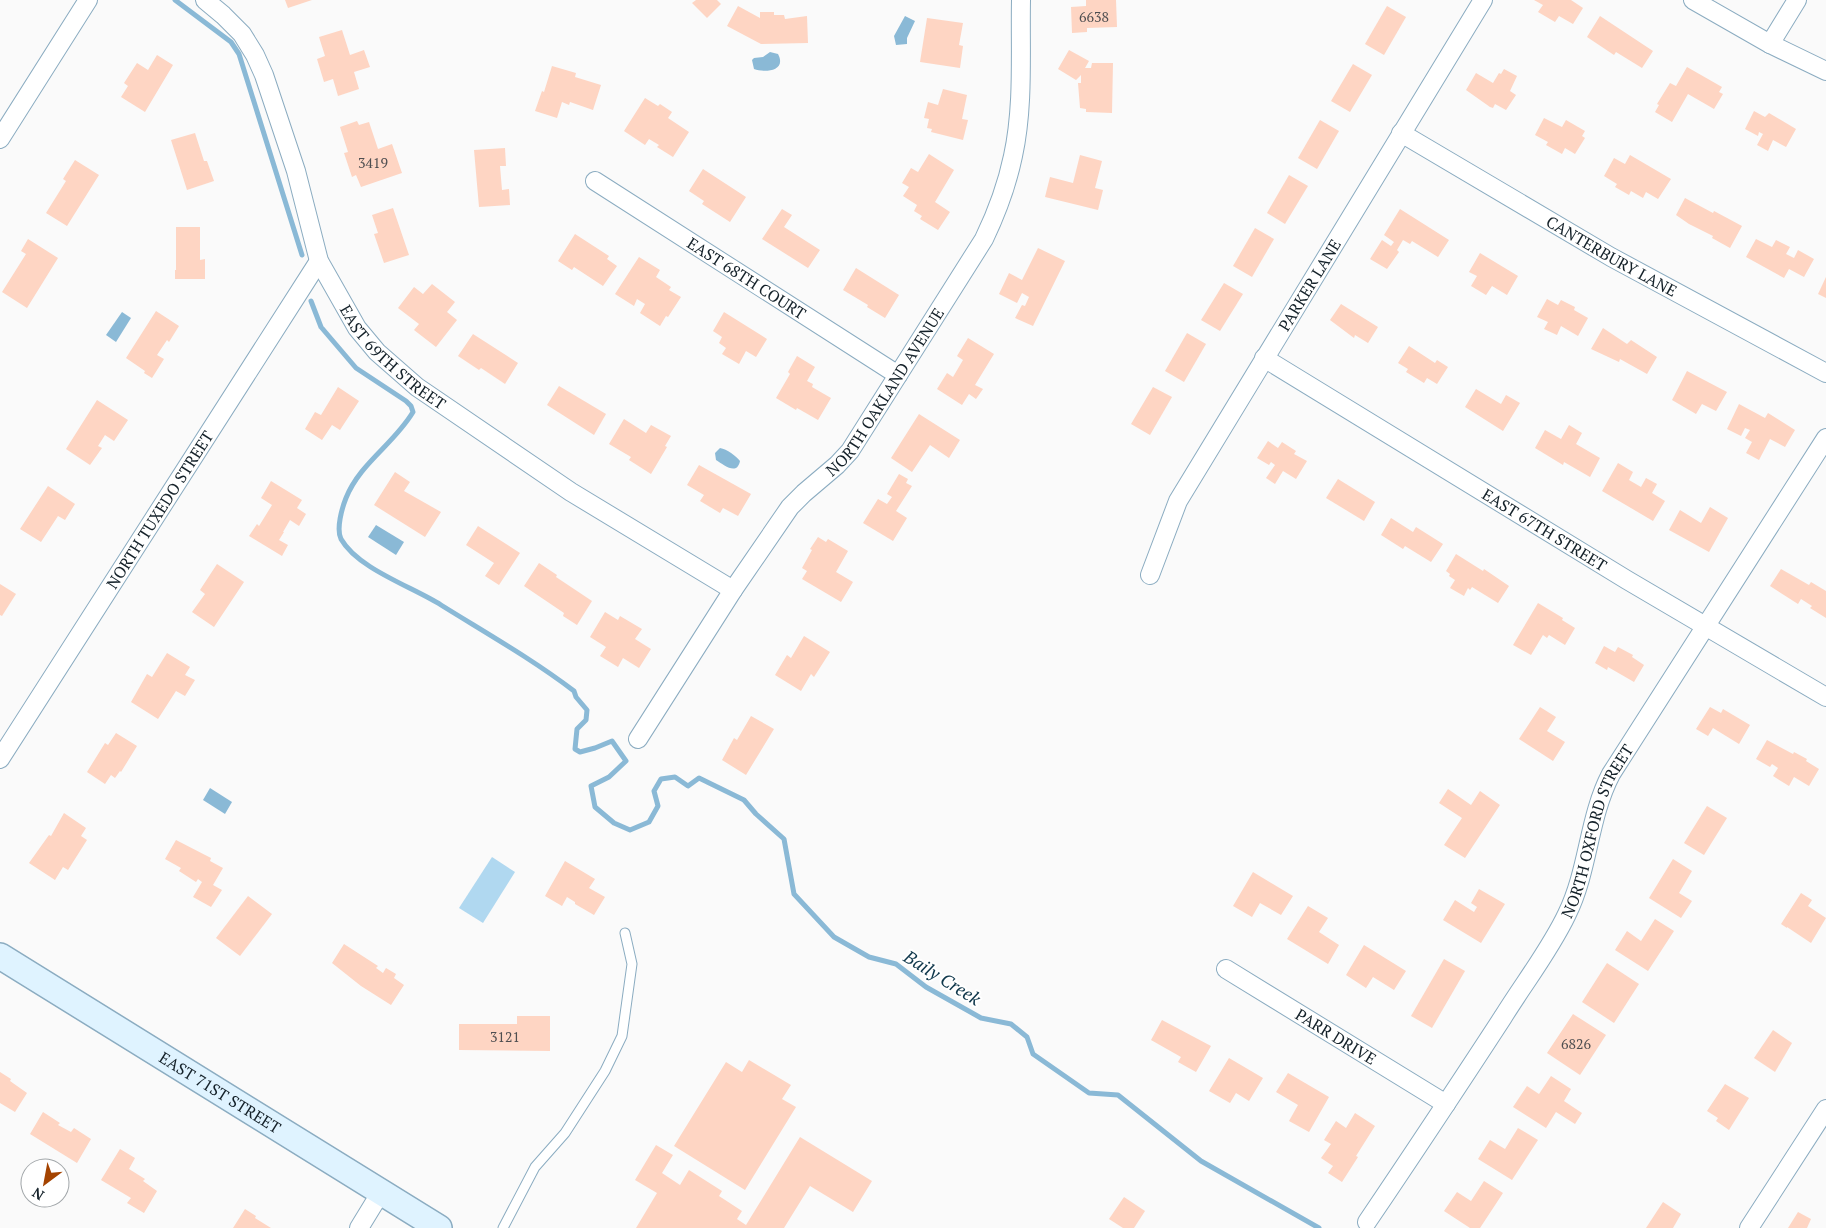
<svg xmlns="http://www.w3.org/2000/svg" width="1826" height="1228" viewBox="0 0 1826 1228" font-family="'PT Serif',serif">
<style>
.green{fill:#b0d8f0}
.water{fill:#8ab9d6}
.lines{fill:none;stroke-linecap:round;stroke-linejoin:round}
.stream{stroke:#8ab9d6;stroke-width:5}
.building{fill:#fed5c3}
.lane-casing{stroke:#8bacc1;stroke-width:11}
.street-casing{stroke:#8bacc1;stroke-width:20}
.secondary-casing{stroke:#8bacc1;stroke-width:28}
.lane{stroke:#fff;stroke-width:9}
.street{stroke:#fff;stroke-width:18}
.secondary{stroke:#dff3ff;stroke-width:25}
.labels{text-anchor:middle;stroke-width:4;stroke-linejoin:round;paint-order:stroke}
.number-label{font-size:14px;fill:#4e4e50}
.street-label{font-size:16px;fill:#142129;stroke:#fff}
.water-label{font-size:18px;font-style:italic;fill:#0e364a;stroke:#fff}
</style>
<rect width="100%" height="100%" fill="#fafafa"/>
<path class="green" d="M492,857L515,872L483,923L459,908Z"/>
<g class="water">
<path d="M905,16L915,21L907,38V44L896,45L894,36Z"/>
<path d="M770,52L778,54C787,71 765,73 754,69L752,60L754,58L763,57Z"/>
<path d="M122,312L131,318L116,342L106,335Z"/>
<path d="M720,448C727,449 736,456 740,461C737,476 724,465 716,460L715,453Z"/>
<path d="M376,525L404,542L396,555L368,537Z"/>
<path d="M210,788L232,802L225,814L203,800Z"/>
</g>
<g class="lines">
<g class="stream">
<path d="M175,0L231,42L239,54L302,255"/>
<path d="M311,301L321,327L356,368L406,401L411,406L413,412C394,444 360,463 346,498C342,508 336,529 341,539C358,569 413,587 441,605C486,633 532,659 574,691L576,697L587,710L586,720L577,729L575,749L580,752L595,748L612,741L626,761L609,777L591,786L595,807L614,823L630,830L649,822L658,806L654,791L661,779L675,777L688,786L699,778L744,800L756,814L784,839L794,894L834,937L869,957L896,964L926,987L981,1018L1011,1024L1027,1037L1033,1054L1089,1093L1118,1095L1201,1161L1319,1228"/>
</g>
</g>
<g class="building">
<path d="M285,0H312L288,8Z"/>
<path d="M696,0H717L721,4L707,18L692,3Z"/>
<path d="M1086,0H1116L1117,27L1087,28V32L1072,33L1071,7L1086,6Z"/>
<path d="M1534,0H1571L1583,8L1573,24L1559,16L1555,22L1538,12L1543,5Z"/>
<path d="M738,6L760,18V12H774V15H784L785,19L807,16L808,43L761,44L727,26Z"/>
<path d="M1387,6L1406,17L1384,55L1365,44Z"/>
<path d="M1600,16L1653,51L1642,68L1616,52L1614,55L1587,37Z"/>
<path d="M927,18L963,23L959,45L963,46L960,68L920,62Z"/>
<path d="M342,30L350,55L364,50L370,67L354,72L359,89L338,96L333,79L324,82L317,59L325,56L319,37Z"/>
<path d="M1069,50L1089,61L1085,68H1091L1092,63H1113L1112,113L1086,112V109L1080,108L1078,83H1081V75L1076,80L1058,69Z"/>
<path d="M157,55L173,65L145,112L121,97L128,86L124,83L137,63L148,70Z"/>
<path d="M1353,64L1372,75L1350,112L1331,101Z"/>
<path d="M552,66L576,73L575,77L601,85L593,110L570,102L569,105L562,102L557,118L535,111L542,91L544,92Z"/>
<path d="M1687,67L1722,87L1719,92L1723,94L1714,109L1688,94L1672,122L1655,112L1659,105L1657,104L1670,83L1676,86Z"/>
<path d="M1504,69L1517,76L1510,91L1516,95L1506,110L1495,104L1493,108L1490,107L1466,90L1476,73L1493,83L1499,73L1501,74Z"/>
<path d="M943,89L967,95L962,119L968,120L963,140L931,132L932,129L927,128L929,119L924,118L928,102L938,105Z"/>
<path d="M645,98L658,106L660,104L672,112L668,118L689,132L673,157L657,147L659,145L649,139L645,145L624,131Z"/>
<path d="M1754,111L1765,117L1769,113L1796,129L1786,147L1773,140L1768,151L1757,145L1763,134L1759,132L1758,136L1745,129Z"/>
<path d="M1544,118L1562,127L1566,120L1585,131L1582,136L1585,138L1575,154L1565,148L1562,154L1546,145L1548,142L1535,135Z"/>
<path d="M1320,120L1339,131L1317,169L1298,158Z"/>
<path d="M357,121L359,125L369,122L378,149L392,144L402,173L361,187L356,175L352,177L344,153L348,152L340,127Z"/>
<path d="M195,133L204,161H207L214,181L187,190L171,140Z"/>
<path d="M505,148L506,166H500L502,190L509,189L510,205L479,207L474,150Z"/>
<path d="M929,154L954,170L935,202L950,212L938,230L920,219L922,216L914,211L917,205L903,196L909,187L902,183L911,168L918,172Z"/>
<path d="M1080,155L1102,161L1095,188L1103,190L1098,210L1045,197L1050,177L1073,183Z"/>
<path d="M1630,155L1671,179L1658,199L1646,192L1643,198L1631,191L1629,195L1615,187L1617,184L1604,176L1614,158L1625,164Z"/>
<path d="M75,160L99,175L67,226L46,213L66,181L63,179Z"/>
<path d="M703,169L746,197L730,222L702,204L704,201L689,191Z"/>
<path d="M1289,175L1308,186L1285,224L1267,213Z"/>
<path d="M1685,198L1713,213L1714,211L1742,226L1730,248L1712,238L1713,236L1689,224L1676,215Z"/>
<path d="M393,208L409,255L384,263L374,234L378,233L372,215Z"/>
<path d="M782,209L792,215L784,227L820,250L808,268L762,239Z"/>
<path d="M1400,209L1449,240L1438,257L1412,241L1410,244L1403,240L1397,250L1399,252L1387,269L1370,259L1382,240L1391,246L1394,242L1384,235Z"/>
<path d="M176,227H200V260L205,259V279H175V270H176Z"/>
<path d="M1255,228L1274,239L1252,277L1233,266Z"/>
<path d="M575,234L609,256L607,259L617,266L603,286L574,267L572,270L558,261Z"/>
<path d="M28,239L58,258L27,308L2,292L26,254L21,251Z"/>
<path d="M1756,239L1772,247L1776,240L1790,247L1786,254L1794,258L1798,250L1814,259L1804,277L1789,269L1784,278L1746,257Z"/>
<path d="M1038,248L1065,261L1033,326L1015,318L1022,305L1025,306L1029,297L1022,293L1017,303L999,294L1009,273L1022,280Z"/>
<path d="M1480,253L1518,276L1507,295L1492,286L1486,295L1471,286L1477,276L1469,272Z"/>
<path d="M639,257L660,270L656,277L671,287L669,290L681,297L668,317L666,316L660,326L640,313L645,304L637,299L634,306L615,294Z"/>
<path d="M856,268L899,295L885,318L867,307L868,305L843,290Z"/>
<path d="M1826,277V298L1818,294Z"/>
<path d="M1224,283L1243,294L1220,331L1201,320Z"/>
<path d="M432,284L455,302L447,312L457,320L436,347L414,330L419,324L398,308L414,287L423,294Z"/>
<path d="M1547,299L1558,305L1561,300L1575,307L1574,310L1588,318L1578,336L1561,326L1557,335L1544,329L1548,322L1537,317Z"/>
<path d="M1341,304L1378,327L1368,343L1355,335L1354,338L1330,320Z"/>
<path d="M156,311L179,326L169,342L167,340L157,355L164,359L152,378L144,373L145,371L126,358Z"/>
<path d="M724,312L767,339L756,357L746,351L739,364L722,354L726,348L719,343L722,337L713,331Z"/>
<path d="M1603,328L1627,344L1631,340L1657,357L1647,374L1620,359L1619,362L1591,349Z"/>
<path d="M1187,333L1206,344L1184,382L1165,371Z"/>
<path d="M473,334L518,363L505,384L481,368L479,370L458,356Z"/>
<path d="M968,338L994,354L975,385L983,389L976,399L969,394L962,405L937,389L947,373L953,377L963,360L957,356Z"/>
<path d="M1409,346L1435,363L1437,360L1448,367L1437,384L1427,378L1424,383L1406,372L1408,369L1398,363Z"/>
<path d="M797,356L815,367L807,381L813,384L812,387L831,398L818,420L797,408L796,410L776,398L790,374L788,372Z"/>
<path d="M1687,371L1727,392L1716,411L1702,404L1696,414L1672,400Z"/>
<path d="M559,386L606,414L594,435L547,405Z"/>
<path d="M338,387L359,401L340,430L332,425L322,440L305,429L315,412L321,415Z"/>
<path d="M1153,387L1172,397L1150,435L1131,424Z"/>
<path d="M1476,389L1501,404L1506,395L1520,403L1503,431L1465,407Z"/>
<path d="M97,400L128,420L114,441L105,435L98,446L102,448L90,465L66,449Z"/>
<path d="M1739,404L1765,418L1768,413L1795,430L1785,447L1770,439L1759,460L1746,453L1752,442L1745,438L1750,430L1745,428L1741,436L1727,429Z"/>
<path d="M919,414L960,440L949,458L930,445L912,472L891,458Z"/>
<path d="M624,419L646,433L651,425L671,436L665,446L667,447L651,474L629,460L631,457L609,444Z"/>
<path d="M1569,425L1582,433L1576,444L1600,458L1590,477L1564,462L1563,465L1535,448L1545,430L1561,439Z"/>
<path d="M1268,441L1278,448L1282,442L1296,451L1294,454L1307,461L1296,479L1283,471L1275,484L1266,478L1275,465L1271,462L1269,465L1257,458Z"/>
<path d="M1618,463L1633,472L1629,480L1641,487L1646,478L1657,484L1652,493L1665,501L1653,521L1602,491Z"/>
<path d="M699,465L751,494L738,516L723,508L720,513L700,501L704,495L687,485Z"/>
<path d="M395,472L410,482L404,491L441,512L425,537L374,505Z"/>
<path d="M899,474L908,479L906,483L912,486L896,511L907,518L893,541L863,523L878,499L887,504L892,497L887,494Z"/>
<path d="M1338,479L1375,502L1364,521L1326,498Z"/>
<path d="M271,481L302,500L297,508L306,514L299,526L290,520L283,532H284L279,540L288,545L282,556L249,536L257,524L259,526L272,505L261,498Z"/>
<path d="M48,486L75,504L65,520L58,516L41,542L20,529Z"/>
<path d="M1710,507L1728,518L1709,552L1669,530L1680,510L1701,523Z"/>
<path d="M1391,518L1413,532L1416,527L1443,544L1431,562L1405,546L1403,549L1381,535Z"/>
<path d="M478,526L520,553L499,585L485,576L494,563L466,545Z"/>
<path d="M818,537L826,542L828,539L848,551L836,572L853,582L841,602L802,579L807,571L802,568L812,550L810,549Z"/>
<path d="M1456,554L1483,571L1484,569L1509,586L1498,603L1472,587L1470,590L1468,588L1464,596L1450,588L1455,580L1449,576L1450,574L1446,571Z"/>
<path d="M539,563L557,575L556,577L592,601L577,625L563,616L564,613L524,586Z"/>
<path d="M217,564L244,582L214,627L192,612L205,594L200,590Z"/>
<path d="M1781,569L1809,585L1811,582L1826,591V618L1810,608L1812,606L1801,599L1798,604L1770,586Z"/>
<path d="M0,584L16,594L2,616L0,615Z"/>
<path d="M1538,603L1563,618L1562,620L1575,628L1565,645L1549,635L1547,638L1543,635L1531,655L1513,645Z"/>
<path d="M605,612L618,620L620,616L642,629L635,639L651,649L639,668L623,658L618,667L600,656L606,647L590,637Z"/>
<path d="M804,636L830,652L814,677L811,674L801,691L775,675L787,655L791,658Z"/>
<path d="M1604,646L1615,652L1618,647L1633,655L1632,657L1644,665L1634,682L1608,667L1607,670L1595,663Z"/>
<path d="M167,653L190,667L185,675L195,680L185,696L176,691L158,719L131,702L147,674L152,677Z"/>
<path d="M1540,707L1556,717L1547,731L1565,742L1553,761L1519,739Z"/>
<path d="M1710,707L1721,713L1723,709L1750,725L1739,744L1713,728L1708,736L1696,729Z"/>
<path d="M751,716L774,729L746,775L722,760L734,738L737,740Z"/>
<path d="M116,733L137,746L121,772L120,771L115,778L111,775L105,784L87,772L105,743L108,745Z"/>
<path d="M1767,740L1793,754L1794,752L1807,759L1806,761L1819,769L1809,786L1794,777L1789,786L1773,776L1778,768L1772,764L1770,767L1756,759Z"/>
<path d="M1448,789L1471,805L1480,791L1500,805L1465,858L1444,845L1462,818L1439,803Z"/>
<path d="M1707,806L1727,818L1704,855L1684,843Z"/>
<path d="M64,813L86,828L81,836L87,840L68,870L63,867L55,880L29,863L49,835L51,836Z"/>
<path d="M176,840L211,858L210,861L223,868L213,885L222,890L211,907L193,897L202,882L198,879L196,882L179,871L181,868L165,859Z"/>
<path d="M1673,859L1692,871L1679,893L1692,901L1681,918L1649,898Z"/>
<path d="M565,861L595,879L589,888L605,897L594,915L575,904V902L567,897L562,906L545,896Z"/>
<path d="M1253,872L1293,896L1281,915L1260,903L1252,917L1233,906Z"/>
<path d="M1479,889L1505,904L1481,943L1443,920L1455,900L1474,912L1477,907L1471,903Z"/>
<path d="M1801,893L1812,900L1808,906L1826,918L1811,943L1787,927V928L1781,924Z"/>
<path d="M248,896L272,914L240,956L216,938Z"/>
<path d="M1308,906L1328,918L1319,932L1339,945L1328,964L1287,939Z"/>
<path d="M1655,919L1674,931L1648,971L1615,950L1627,931L1641,941Z"/>
<path d="M344,944L378,966L376,968L383,973L386,968L396,974L394,978L404,985L391,1005L361,986L332,963Z"/>
<path d="M1364,945L1406,971L1394,990L1373,977L1366,988L1346,975Z"/>
<path d="M1444,959L1465,971L1432,1028L1411,1016Z"/>
<path d="M1607,963L1639,984L1614,1023L1582,1002Z"/>
<path d="M1573,1014L1606,1035L1580,1075L1547,1053Z"/>
<path d="M517,1016H550V1051L459,1050V1024H517Z"/>
<path d="M1162,1020L1211,1046L1196,1072L1178,1062L1181,1057L1151,1040Z"/>
<path d="M1773,1030L1792,1043L1775,1072L1754,1058Z"/>
<path d="M1229,1058L1263,1078L1249,1101L1236,1093L1230,1103L1209,1091Z"/>
<path d="M749,1060L791,1085L782,1099L796,1107L745,1190L674,1146L726,1062L742,1072Z"/>
<path d="M0,1072L11,1079L10,1081L27,1093L15,1112L0,1103Z"/>
<path d="M1288,1073L1329,1097L1309,1132L1289,1121L1298,1105L1276,1092Z"/>
<path d="M1551,1076L1571,1089L1564,1101L1582,1113L1575,1124L1556,1112L1546,1128L1513,1107L1527,1086L1539,1094Z"/>
<path d="M1725,1084L1749,1098L1729,1130L1716,1121L1718,1118L1707,1111Z"/>
<path d="M43,1112L60,1123L58,1125L71,1132L74,1128L91,1139L77,1163L30,1134Z"/>
<path d="M1355,1113L1375,1126L1356,1156L1358,1157L1342,1182L1328,1173L1333,1166L1321,1158L1331,1144L1324,1140L1336,1121L1346,1128Z"/>
<path d="M1518,1128L1538,1140L1512,1180L1478,1159L1490,1140L1505,1149Z"/>
<path d="M800,1137L872,1181L853,1212L810,1186L784,1228H636L657,1193L635,1180L656,1145L673,1155L662,1173L680,1185L689,1170L722,1191L719,1196L742,1211L737,1219L746,1225Z"/>
<path d="M120,1149L135,1158L129,1169L145,1179L143,1181L157,1191L144,1213L127,1203L131,1198L101,1180Z"/>
<path d="M1484,1181L1503,1193L1480,1228H1470L1444,1211L1457,1192L1471,1201Z"/>
<path d="M1124,1197L1145,1211L1134,1228H1123L1109,1219Z"/>
<path d="M1663,1202L1681,1214L1673,1228H1646Z"/>
<path d="M245,1209L256,1216L255,1218L271,1228H233Z"/>
<path d="M1798,1212L1811,1219L1807,1228H1788Z"/>
</g>
<g class="lines">
<g class="lane-casing">
<path id="lane" d="M503,1228L535,1167L565,1133L605,1071L622,1036L632,964L625,933"/>
</g>
<g class="street-casing">
<g id="street">
<path id="s1" d="M205,0L223,15L242,34L255,55L264,75L296,171L319,261L357,328L377,352L417,387L571,492L733,590"/>
<path d="M1693,0L1770,44L1826,71"/>
<path d="M1770,44L1797,0"/>
<path id="s2" d="M1401,133L1611,257L1826,373"/>
<path d="M0,139L88,0"/>
<path id="s3" d="M595,181L898,375"/>
<path id="s4" d="M1264,358L1627,580L1826,697"/>
<path id="s5" d="M1150,575L1178,501L1483,0"/>
<path id="s6" d="M638,739L733,590L790,507L804,493L837,465L850,451L984,239C997,212 1007,185 1013,156C1024,106 1020,51 1021,0"/>
<path id="s7" d="M0,759L319,261"/>
<path id="s8" d="M1226,969L1446,1104"/>
<path id="s9" d="M1367,1222C1413,1154 1458,1086 1503,1017C1524,983 1550,950 1567,914C1589,869 1588,818 1611,774L1826,438"/>
<path d="M359,1228L381,1192"/>
<path d="M1749,1228L1826,1109"/>
</g>
</g>
<g class="secondary-casing">
<g id="secondary">
<path id="s10" d="M0,956L439,1228"/>
</g>
</g>
<use href="#lane" class="lane"/>
<use href="#street" class="street"/>
<use href="#secondary" class="secondary"/>
</g>
<g class="labels">
<g class="number-label">
<text x="1094" y="22">6638</text>
<text x="373" y="168">3419</text>
<text x="505" y="1042">3121</text>
<text x="1576" y="1049">6826</text>
</g>
<g class="street-label">
<text dy="6" stroke="none"><textPath href="#s2" startOffset="244">CANTERBURY LANE</textPath></text>
<text dy="6" stroke="none"><textPath href="#s3" startOffset="180">EAST 68TH COURT</textPath></text>
<text dy="6" stroke="none"><textPath href="#s5" startOffset="332">PARKER LANE</textPath></text>
<text dy="6" stroke="none"><textPath href="#s1" startOffset="414">EAST 69TH STREET</textPath></text>
<text dy="6" stroke="none"><textPath href="#s6" startOffset="428">NORTH OAKLAND AVENUE</textPath></text>
<text dy="6" stroke="none"><textPath href="#s7" startOffset="296">NORTH TUXEDO STREET</textPath></text>
<text dy="6" stroke="none"><textPath href="#s4" startOffset="329">EAST 67TH STREET</textPath></text>
<text dy="6" stroke="none"><textPath href="#s9" startOffset="456">NORTH OXFORD STREET</textPath></text>
<text dy="6" stroke="none"><textPath href="#s8" startOffset="129">PARR DRIVE</textPath></text>
<text dy="6" stroke="none"><textPath href="#s10" startOffset="259">EAST 71ST STREET</textPath></text>
</g>
<g class="water-label">
<text transform="translate(942 978) rotate(32)" y="6">Baily Creek</text>
</g>
</g>
<g transform="translate(45 1183) rotate(212)"><circle r="24" fill="#ffffff" stroke="#a1a6a9"/>
<path d="M0-4L9 19L0 12L-9 19Z" fill="#a44300"/>
<text y="-8" font-size="14" font-weight="bold" text-anchor="middle" fill="#142129">N</text>
</g>
</svg>
